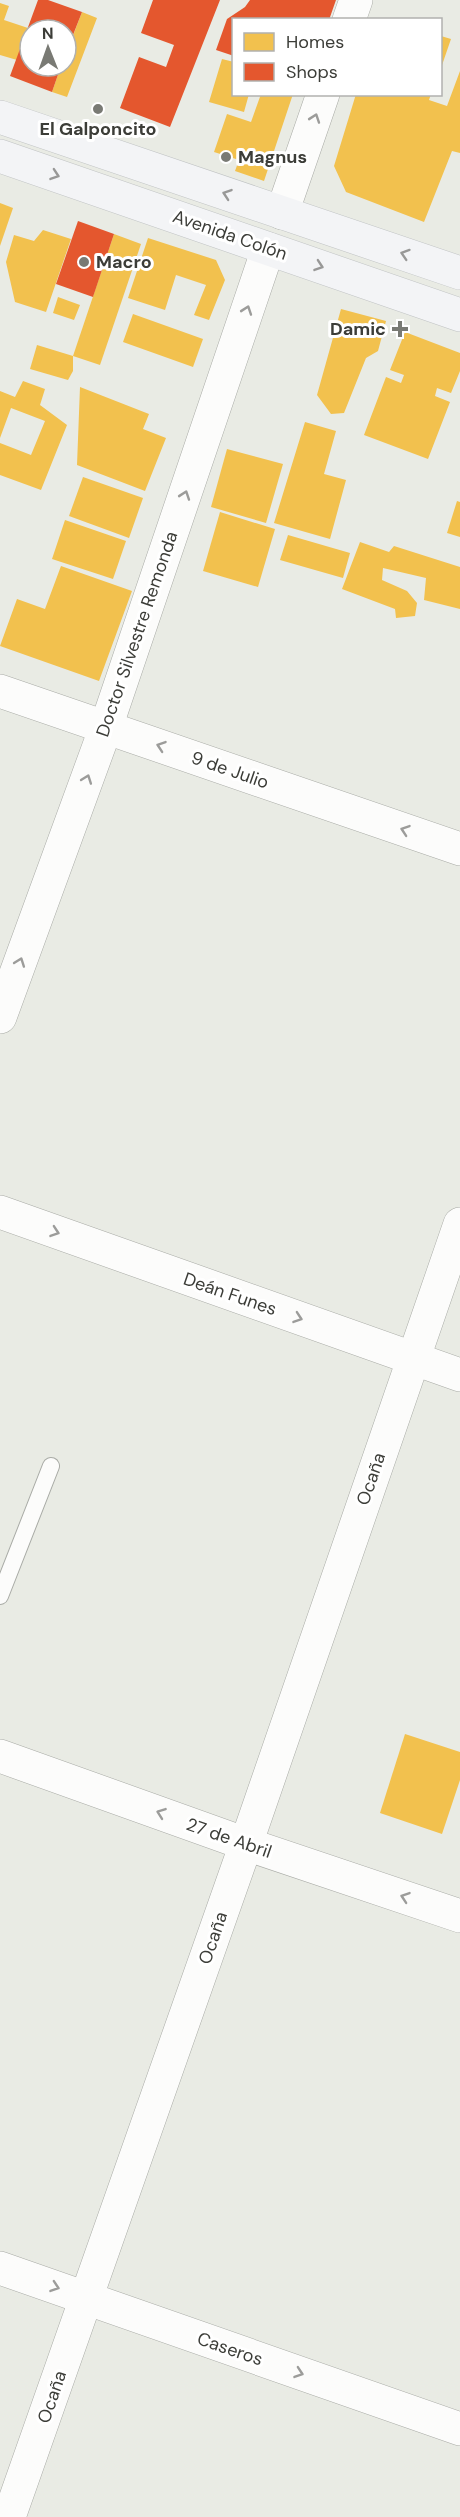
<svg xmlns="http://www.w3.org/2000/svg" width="460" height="2517" viewBox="0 0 460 2517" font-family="'DM Sans',sans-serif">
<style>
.homes{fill:#f2c14e}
.shops{fill:#e4572e}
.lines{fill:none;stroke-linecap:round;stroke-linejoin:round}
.service-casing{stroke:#a9aba6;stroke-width:18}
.minor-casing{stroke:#a9aba6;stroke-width:34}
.primary-casing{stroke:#c0c3c4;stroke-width:34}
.service{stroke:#fcfcfb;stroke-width:16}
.minor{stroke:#fcfcfb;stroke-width:33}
.primary{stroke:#f3f4f6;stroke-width:33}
.oneway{stroke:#9c9c9a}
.oneway2{stroke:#989897}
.poi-dot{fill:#797a74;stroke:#fff;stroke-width:2}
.labels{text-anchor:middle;stroke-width:6;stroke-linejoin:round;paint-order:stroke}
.poi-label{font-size:18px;font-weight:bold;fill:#3c3d38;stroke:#fff;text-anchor:start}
.street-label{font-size:18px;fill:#3c3d38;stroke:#fff}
</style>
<rect width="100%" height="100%" fill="#e9ebe4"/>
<g class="homes">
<path d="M0,3L9,6L4,20L28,28L17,60L0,55Z"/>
<path d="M82,12L97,18L67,97L52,92L61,66H66V54Z"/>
<path d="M441,36L451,39L441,68Z"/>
<path d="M222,59L234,62V94H249L244,112L209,102Z"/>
<path d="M460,71V153L452,151L424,222L346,192L334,166L356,94H431L429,100L447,106Z"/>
<path d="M261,94H293L264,181L235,171L239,160L214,152L227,114L251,122Z"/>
<path d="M0,203L13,208L0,246Z"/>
<path d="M43,230L71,239L46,312L15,302L6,262L14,235L34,241Z"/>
<path d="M114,234L141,244L100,365L73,356Z"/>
<path d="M148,238L216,260L225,280L209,320L194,315L206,285L176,275L165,310L128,298Z"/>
<path d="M58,297L80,305L74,320L53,313Z"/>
<path d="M341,309L386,321L378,351L366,358L344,413L331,414L317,395Z"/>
<path d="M133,314L203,339L193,367L123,342Z"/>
<path d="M405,332L460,353V371L451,393L437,388L435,396L450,402L428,459L364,435L386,377L401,383L404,375L390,370Z"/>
<path d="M37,345L73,356V371L68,380L30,369Z"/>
<path d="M23,381L45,389L40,405L67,425L41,490L0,475V443L31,455L45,421L11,408L0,438V391L15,397Z"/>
<path d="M80,387L149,414L143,429L166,438L145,491L77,465Z"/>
<path d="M305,422L336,431L324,474L346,480L330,539L274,523Z"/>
<path d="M227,449L283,464L266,523L211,507Z"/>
<path d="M83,477L143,498L129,538L69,516Z"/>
<path d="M457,501L460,502V537L447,533Z"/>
<path d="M220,512L275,529L258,587L203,571Z"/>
<path d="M65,520L126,541L113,579L52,559Z"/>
<path d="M288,535L350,553L343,578L280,560Z"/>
<path d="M360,542L389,552L394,546L460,567V609L424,600L426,578L383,568L382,580L407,591L417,603L415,616L396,618L395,609L342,589Z"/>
<path d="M61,566L132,591L99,681L0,646L17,599L45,609Z"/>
<path d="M405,1734L460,1752V1780L442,1834L380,1813Z"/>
</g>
<g class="shops">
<path d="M38,0H48L82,12L66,53V30H30V66H61L52,92L10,76Z"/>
<path d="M153,0H220L170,127L120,108L139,57L166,67L174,45L141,33Z"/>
<path d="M250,0H336L329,20H234V56L216,50L227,19L245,7Z"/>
<path d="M78,221L114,234L93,297L56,284Z"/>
</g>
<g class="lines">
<g class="service-casing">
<path id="service" d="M0,1596L51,1466"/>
</g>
<g class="minor-casing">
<g id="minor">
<path d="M349,20L356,0"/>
<path d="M282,213L323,94"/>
<path d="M0,691L460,849"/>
<path d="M0,1017L106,727L268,249"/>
<path d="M0,1212L460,1375"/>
<path d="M0,1756L246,1844L460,1916"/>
<path d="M0,2268L460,2429"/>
<path d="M9,2517L246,1844L460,1224"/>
</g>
</g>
<g class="primary-casing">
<g id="primary">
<path d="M0,117L460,273"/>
<path d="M0,156L460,315"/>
</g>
</g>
<use href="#service" class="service"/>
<use href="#minor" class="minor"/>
<use href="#primary" class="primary"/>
</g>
<defs><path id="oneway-chevron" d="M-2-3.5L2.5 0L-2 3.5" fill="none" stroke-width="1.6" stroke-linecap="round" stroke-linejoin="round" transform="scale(1.5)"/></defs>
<g class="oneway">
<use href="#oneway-chevron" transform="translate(315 118) rotate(-71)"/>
<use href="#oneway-chevron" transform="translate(247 310) rotate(-71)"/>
<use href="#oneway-chevron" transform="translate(185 495) rotate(-71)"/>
<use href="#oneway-chevron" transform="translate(161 746) rotate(-161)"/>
<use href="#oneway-chevron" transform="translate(87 779) rotate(-70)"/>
<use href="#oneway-chevron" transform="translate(405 830) rotate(-161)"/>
<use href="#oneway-chevron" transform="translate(20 962) rotate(-70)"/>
<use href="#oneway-chevron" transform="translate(55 1232) rotate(19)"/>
<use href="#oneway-chevron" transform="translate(298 1318) rotate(19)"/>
<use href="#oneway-chevron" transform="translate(161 1813) rotate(-160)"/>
<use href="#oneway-chevron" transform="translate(405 1897) rotate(-161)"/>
<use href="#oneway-chevron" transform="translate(55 2287) rotate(19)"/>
<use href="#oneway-chevron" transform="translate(299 2373) rotate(19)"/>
</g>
<g class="oneway2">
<use href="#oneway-chevron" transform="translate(55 175) rotate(19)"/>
<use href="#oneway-chevron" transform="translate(227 194) rotate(-161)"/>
<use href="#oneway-chevron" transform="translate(405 254) rotate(-162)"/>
<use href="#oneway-chevron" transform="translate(319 266) rotate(19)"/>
</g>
<g class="poi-dot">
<circle cx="98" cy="109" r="6"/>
<circle cx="226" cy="157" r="6"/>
<circle cx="84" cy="262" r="6"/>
<path d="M397 320h6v6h6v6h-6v6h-6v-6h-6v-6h6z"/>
</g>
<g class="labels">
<g class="poi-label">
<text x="98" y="135" text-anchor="middle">El Galponcito</text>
<text x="238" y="163">Magnus</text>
<text x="96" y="268">Macro</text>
<text x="386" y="335" text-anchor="end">Damic</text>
</g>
<g class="street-label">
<text transform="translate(230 235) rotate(19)" y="6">Avenida Colón</text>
<text transform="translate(137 634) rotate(-71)" y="6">Doctor Silvestre Remonda</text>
<text transform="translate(230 770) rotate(19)" y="6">9 de Julio</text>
<text transform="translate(230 1294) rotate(19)" y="6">Deán Funes</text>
<text transform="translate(371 1479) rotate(-71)" y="6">Ocaña</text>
<text transform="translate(229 1838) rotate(19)" y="6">27 de Abril</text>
<text transform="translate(213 1938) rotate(-71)" y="6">Ocaña</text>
<text transform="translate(230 2349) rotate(19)" y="6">Caseros</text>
<text transform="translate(52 2397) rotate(-71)" y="6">Ocaña</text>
</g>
</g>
<rect x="232" y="18" width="210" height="78" fill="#ffffff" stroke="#b1b1af" stroke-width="1.5"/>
<rect x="244" y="33" width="30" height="18" fill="#f2c14e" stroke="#b1b1af" stroke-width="1.5"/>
<text x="286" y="48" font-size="18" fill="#3c3d38">Homes</text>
<rect x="244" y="63" width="30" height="18" fill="#e4572e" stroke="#b1b1af" stroke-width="1.5"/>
<text x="286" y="78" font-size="18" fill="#3c3d38">Shops</text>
<g transform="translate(48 48) rotate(359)"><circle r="28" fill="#ffffff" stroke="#b1b1af" stroke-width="1.5"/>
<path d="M0-4.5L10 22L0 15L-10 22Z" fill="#797a74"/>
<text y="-9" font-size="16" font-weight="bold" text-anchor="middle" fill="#3c3d38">N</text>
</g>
</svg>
